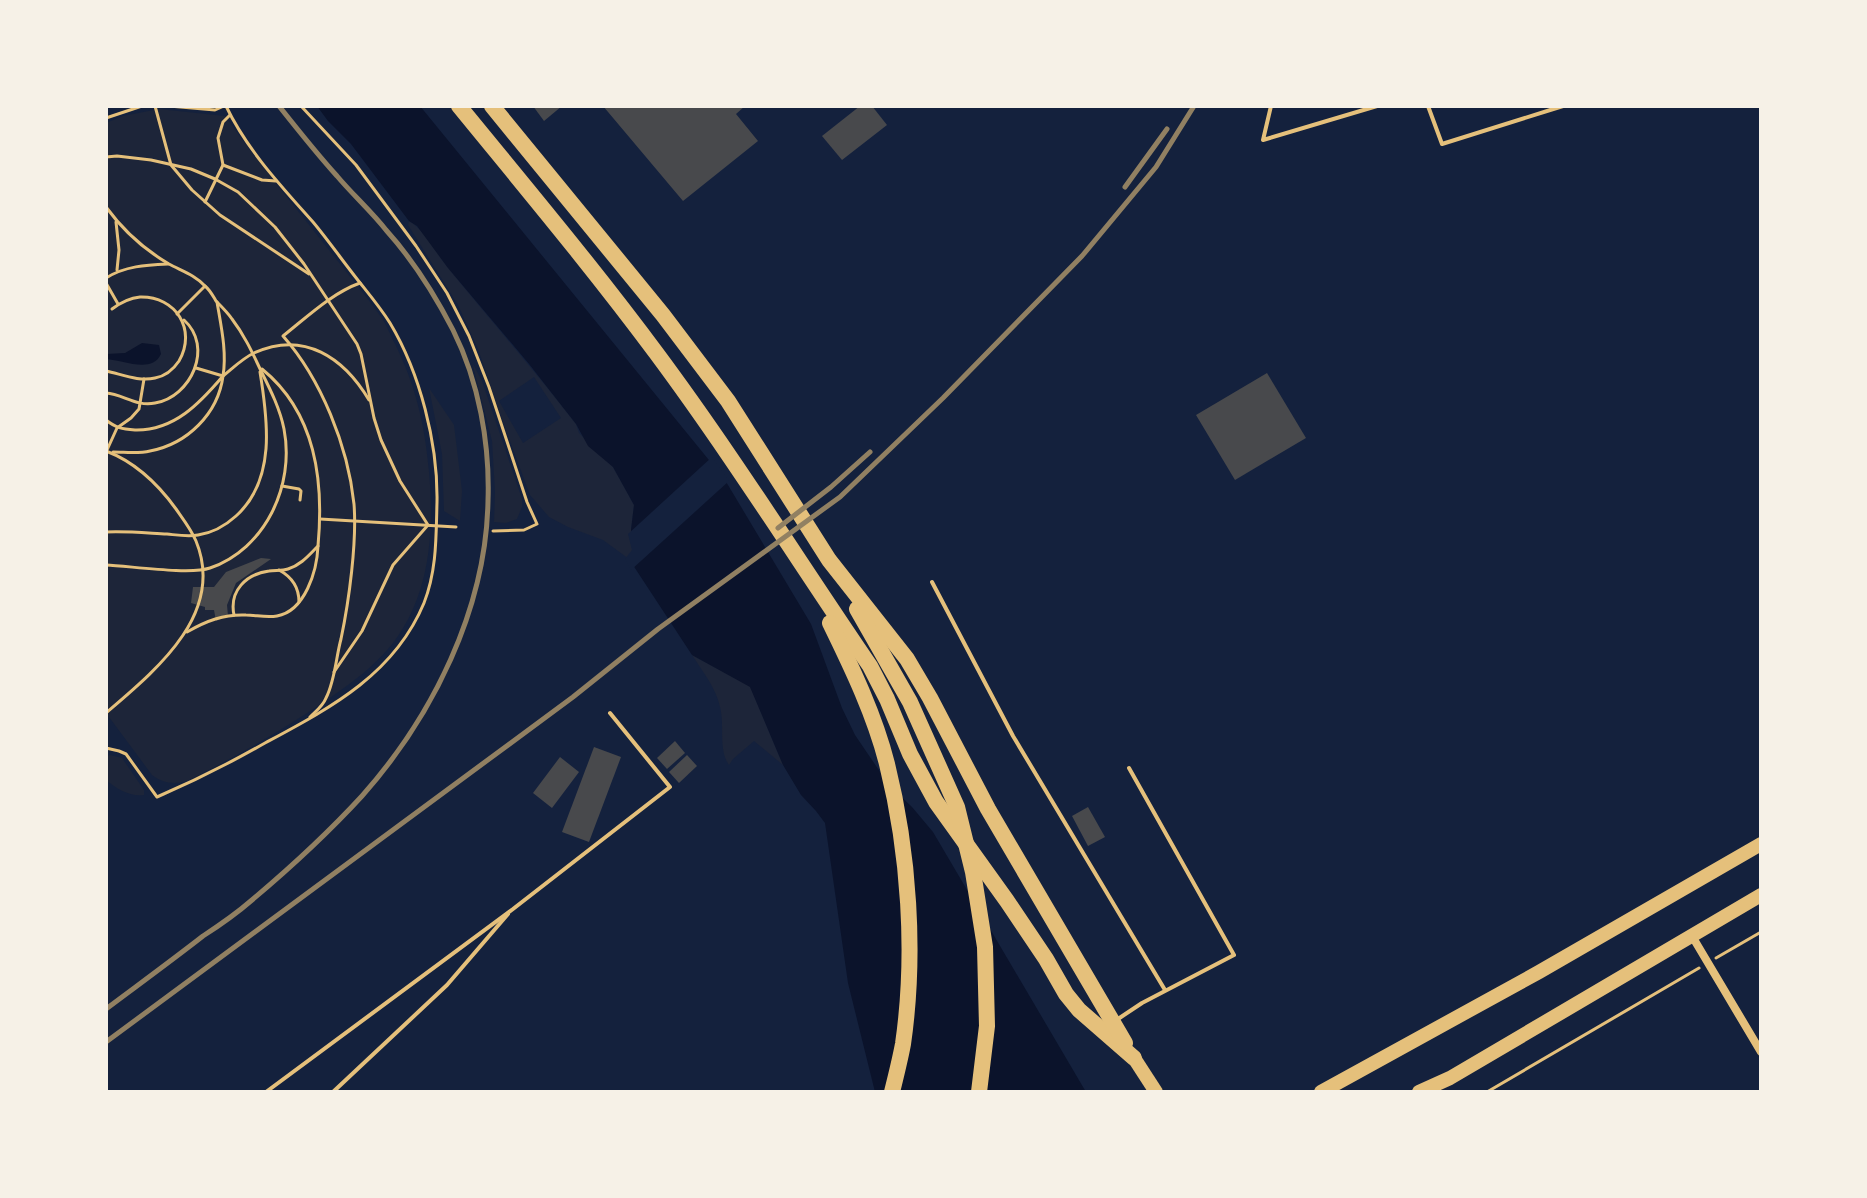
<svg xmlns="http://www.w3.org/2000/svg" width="1867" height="1198" viewBox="0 0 1867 1198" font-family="'Noto Sans',sans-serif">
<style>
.green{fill:#1d2539;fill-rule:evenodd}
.water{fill:#0b132b}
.pier{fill:#14213d}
.building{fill:#48494c}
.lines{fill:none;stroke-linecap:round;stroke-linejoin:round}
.path{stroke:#e5c07b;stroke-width:3}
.service{stroke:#e5c07b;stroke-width:4}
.minor{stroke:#e5c07b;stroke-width:8}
.primary{stroke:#e5c07b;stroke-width:14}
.trunk{stroke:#e5c07b;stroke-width:14}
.motorway{stroke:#e5c07b;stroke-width:16}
.rail{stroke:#918062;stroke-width:5}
</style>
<rect width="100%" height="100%" fill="#14213d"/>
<g class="green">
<path d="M159,109L225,116C258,162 294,206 329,250C346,272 365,294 381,317C387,325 390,335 395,344C416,386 425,426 429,472C434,527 431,588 398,636C379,664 349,685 321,704C277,733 232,759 185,782C171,784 163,783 152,775L106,713V123L123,116Z"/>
<path d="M409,221C426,231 436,254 449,269C491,321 535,371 576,424L579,433L613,467L634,505L631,530L636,551L629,559L603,540L568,527L549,517L530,495L504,425L478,349L458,305L408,225ZM534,377L561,418L523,443L499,401Z"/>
<path d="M472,362L482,381L522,499V507L517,519L506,523L494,522L495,492L492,441Z"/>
<path d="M429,388L454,425L462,491L460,521L444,511L442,454Z"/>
<path d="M692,655L750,686L783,765L754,741L733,759L729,765C718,749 725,726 720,707C716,688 703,672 692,655Z"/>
<path d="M110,755L122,758L144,790V795C130,797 117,789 106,780V757Z"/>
</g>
<g class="water">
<path d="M317,106H420L713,465L728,485L811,624L842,708L855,735L889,785L912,807L933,832L1086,1092H875L848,983L825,823L816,811L801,795L783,765L750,687L692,655L629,559L636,551L631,530L634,505L613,467L588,446L576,424L529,364L448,268L417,226L409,221L351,144L328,121Z"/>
<path d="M142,343L159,345L161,354C152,374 123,360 106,359V354L125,353Z"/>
</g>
<path class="pier" d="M712,457L729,481L631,570L625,559L632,550L628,534Z"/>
<g class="building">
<path d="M533,106H562L544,121Z"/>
<path d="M603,106H745L736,114L758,141L683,201Z"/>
<path d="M860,106H872L887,125L842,160L822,136Z"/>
<path d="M1267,373L1306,438L1235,480L1196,415Z"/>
<path d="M261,558L271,559L236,583L227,605L228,616L216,621L214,610H205V607L191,603L193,587H214L226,572Z"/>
<path d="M675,741L685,753L667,769L657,758Z"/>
<path d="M594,747L621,757L589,842L562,832Z"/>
<path d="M687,755L697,766L679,783L669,772Z"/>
<path d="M560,757L579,772L552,808L533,793Z"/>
<path d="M1088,807L1105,837L1088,846L1072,816Z"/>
</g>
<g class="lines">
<g class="path">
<path d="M155,106L171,165L192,190L220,215L309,274"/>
<path d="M169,106L215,110L224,106"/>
<path d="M301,106L356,165L416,246L447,293L469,336L489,387L527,502L537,524L524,530L493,531"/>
<path d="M106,118L142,106"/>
<path d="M106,157L117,156L151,160L191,169L215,179L238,192L275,227L304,264L357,344L361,354L374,418L381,440L400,481L428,525L393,565L362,631L334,672"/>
<path d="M223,165L262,180L276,181"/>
<path d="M205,202L223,165L218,138L223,122L230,115"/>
<path d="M106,207C122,229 145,250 169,264C182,271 195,275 205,286C210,290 213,296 216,301C222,307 228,313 232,319C245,336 253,354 262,373C271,391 280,409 284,429C295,486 265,549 210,568C190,575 130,566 106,565"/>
<path d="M116,222L119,250L117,270"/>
<path d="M106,278C125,266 146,265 168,264"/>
<path d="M106,283L118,304"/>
<path d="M177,314L205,286"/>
<path d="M106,371C121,374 139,382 155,378C166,376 173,370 179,361C197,330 176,296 140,297C130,298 120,303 112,309"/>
<path d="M223,376C233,368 243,358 254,353C304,330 344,358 369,400"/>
<path d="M106,393C123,394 136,407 155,403C191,397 214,347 184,320"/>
<path d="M106,420C116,428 122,429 135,430C174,431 200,403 223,376L196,368"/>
<path d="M107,450L117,428L131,418L139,409L144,379"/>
<path d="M106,451C135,462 158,484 176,509C183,519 191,529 196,541C226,614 155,671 106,713"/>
<path d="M113,452C125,452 138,454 150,451C187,444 218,414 223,376C227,352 221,326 217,302"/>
<path d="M282,486L299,489L301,491L300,500"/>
<path d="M320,519L456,527"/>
<path d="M106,532C126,531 147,533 167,534C177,535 188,537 198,535C212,533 225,526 236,516C276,480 268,421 260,372"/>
<path d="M279,570C292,577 299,587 299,602"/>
<path d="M234,615C229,591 246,574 269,571C275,570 282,571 288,569C301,565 309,555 318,546C324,481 316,413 262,369"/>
<path d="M187,632C206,621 224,614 246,615C256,615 266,618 277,616C305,611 317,571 318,546"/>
<path d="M310,717C316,711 323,706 326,698C335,681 336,657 341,639C349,601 357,542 354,504C348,446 321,379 283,336C307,317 332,293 360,283"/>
<path d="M106,748L119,751L126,754L157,797C194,781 230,763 265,743C330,708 394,675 424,603C437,570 436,536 437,502C438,443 420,373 390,323C380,307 368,293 357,279C342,260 328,240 313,222C281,186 247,150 226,106"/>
<path d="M1716,958L1761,932"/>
<path d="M1487,1092L1699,968"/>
</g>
<g class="service">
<path d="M1271,106L1263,140L1377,106"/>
<path d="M1428,106L1442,144L1563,106"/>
<path d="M932,582L1013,736L1165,990"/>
<path d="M1118,1019L1142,1003L1234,955L1129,768"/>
<path d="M266,1092L513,909L670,787L610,713"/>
<path d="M333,1092L447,985L508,914"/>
</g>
<path class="minor" d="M1692,936L1761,1052"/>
<path class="primary" d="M1134,1058L1156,1092"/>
<g class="trunk">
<path d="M1321,1092L1539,972L1761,844"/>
<path d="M1419,1092L1450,1078L1761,895"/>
</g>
<g class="motorway">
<path d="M459,106C526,188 594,269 657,354C732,455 799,562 870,666L887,699L910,754L936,802L1007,901L1046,959L1066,994L1079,1010L1134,1058"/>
<path d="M492,106L663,315L728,401L829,560L907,659L930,698L988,809L1125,1043"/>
<path d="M857,609L910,702L957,807L973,872L985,947L987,1026L979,1092"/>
<path d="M830,623C852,668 875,716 887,764C909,852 916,954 903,1044C900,1060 896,1076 892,1092"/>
</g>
<g class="rail">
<path d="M1125,187L1167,129"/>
<path d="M778,528L831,487L870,452"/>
<path d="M106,1009C138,985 171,961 203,936C220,925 237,913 252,900C290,868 328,833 362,796C433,716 486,609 488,501C490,444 479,382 453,330C435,295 413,260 386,230C371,211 353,195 337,176C317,154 298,130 279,106"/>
<path d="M106,1042L573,697L658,629L840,497L943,398L1082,256L1156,167L1194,106"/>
</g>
</g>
<rect width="1867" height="1198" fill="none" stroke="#f6f1e7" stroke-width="216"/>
</svg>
